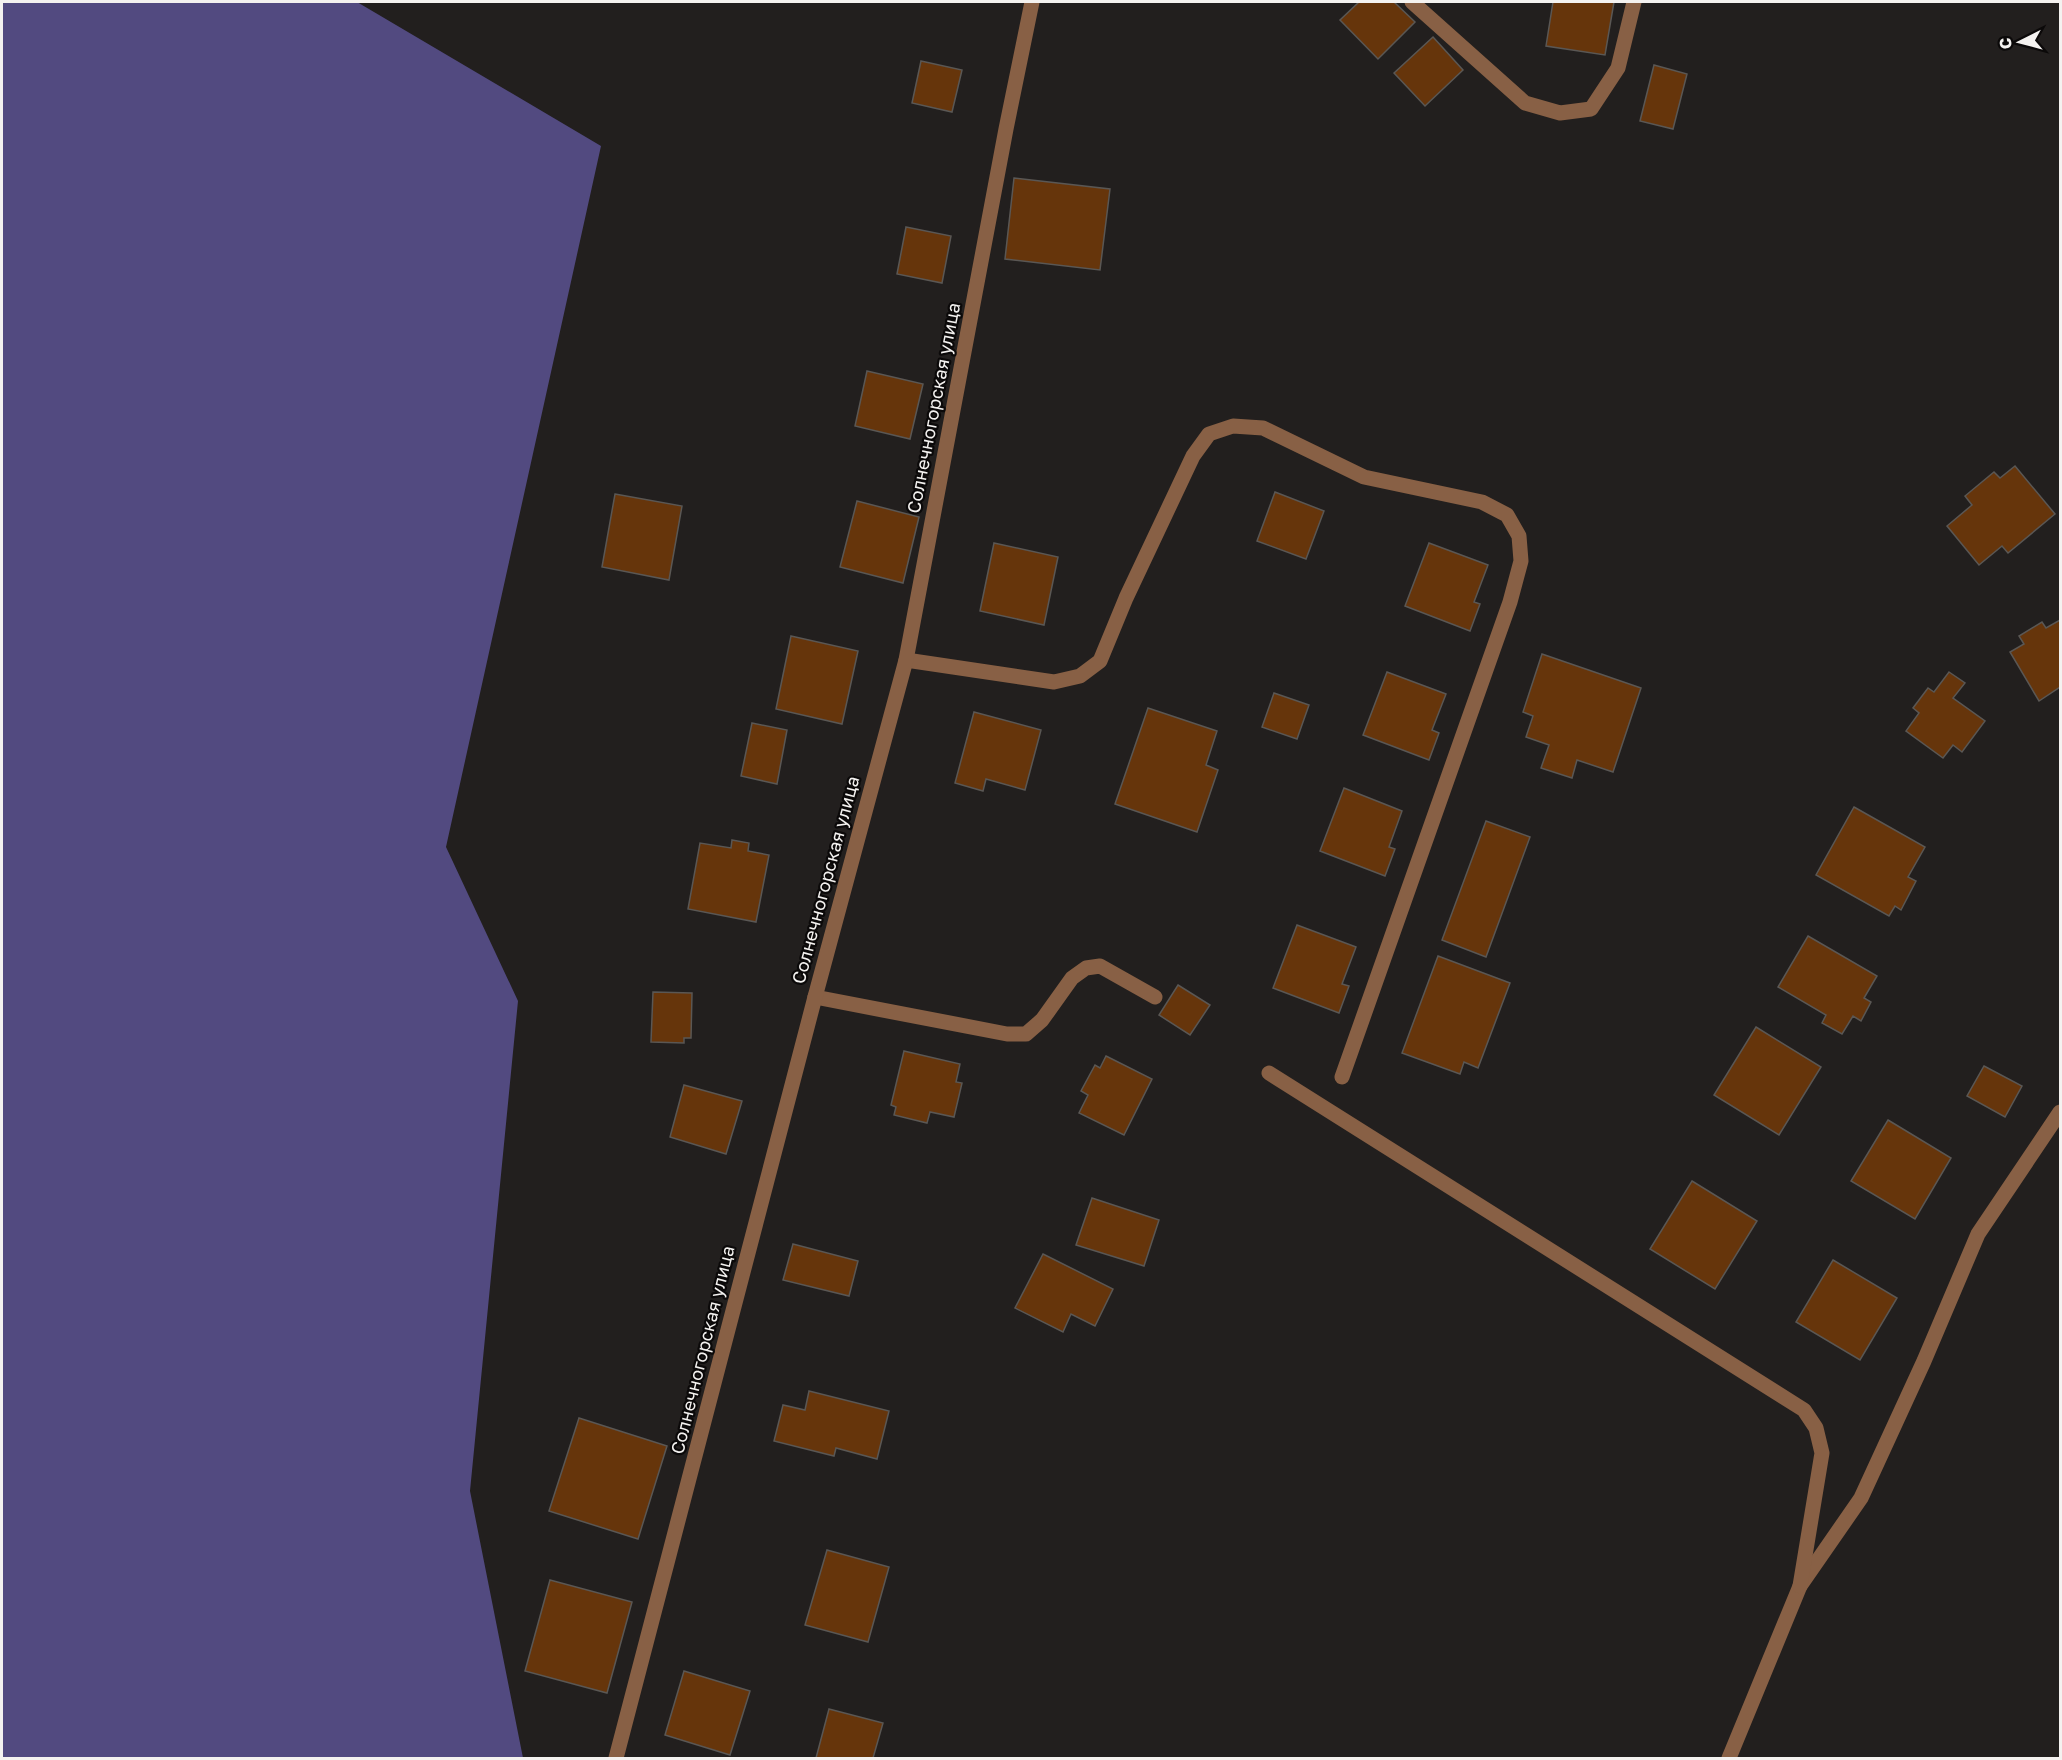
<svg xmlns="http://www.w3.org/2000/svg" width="2062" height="1760" viewBox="0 0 2062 1760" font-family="'Golos Text',sans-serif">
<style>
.forest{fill:#524a80}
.building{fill:#66350b;stroke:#5a5754;stroke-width:1.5}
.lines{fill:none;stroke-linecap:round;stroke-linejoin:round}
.service{stroke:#886045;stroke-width:15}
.minor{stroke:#886045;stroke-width:15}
.labels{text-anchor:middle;stroke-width:4.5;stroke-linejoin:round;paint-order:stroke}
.street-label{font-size:18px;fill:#f4f2f0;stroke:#0b0909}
</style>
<rect width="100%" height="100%" fill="#221f1e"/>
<path class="forest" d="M2,2H357L601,146L446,847L518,1001L470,1491L523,1758H2Z"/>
<g class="building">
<path d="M1359,2H1394L1415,22L1378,59L1340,20Z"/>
<path d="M1553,2H1614L1605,55L1546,46Z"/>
<path d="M1433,37L1463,70L1425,106L1394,73Z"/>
<path d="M921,61L962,70L952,112L912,103Z"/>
<path d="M1654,65L1687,74L1673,129L1640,121Z"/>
<path d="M1014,178L1110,189L1100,270L1005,259Z"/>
<path d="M906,227L951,236L942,283L897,274Z"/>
<path d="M867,371L923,384L910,439L855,426Z"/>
<path d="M2015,466L2055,514L2008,553L2002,546L1979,565L1947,526L1972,505L1965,496L1994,472L2000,478Z"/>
<path d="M1275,492L1324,511L1306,559L1257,541Z"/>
<path d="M615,494L682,506L669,580L602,567Z"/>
<path d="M857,501L919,517L903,583L840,567Z"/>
<path d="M994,543L1058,557L1044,625L980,611Z"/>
<path d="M1429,543L1488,565L1474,602L1480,604L1470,631L1405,606Z"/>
<path d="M2060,620V687L2039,701L2010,652L2024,644L2019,636L2042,622L2046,628Z"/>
<path d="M791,636L858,651L842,724L776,709Z"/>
<path d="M1542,654L1641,688L1613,772L1577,760L1572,778L1541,768L1549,745L1526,737L1533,716L1523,712Z"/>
<path d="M1387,672L1446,694L1432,730L1439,733L1429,760L1363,735Z"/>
<path d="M1949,672L1965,683L1953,698L1985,721L1962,752L1953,745L1943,758L1906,731L1919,713L1913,708L1928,688L1934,692Z"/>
<path d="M1274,693L1309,705L1297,739L1262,727Z"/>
<path d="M1148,708L1217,731L1206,765L1218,770L1197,832L1115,804Z"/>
<path d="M974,712L1041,730L1025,790L986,779L983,791L955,783Z"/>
<path d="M752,723L787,730L777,784L741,776Z"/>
<path d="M1344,788L1402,811L1389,847L1395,849L1385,876L1320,851Z"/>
<path d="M1854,807L1925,847L1908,877L1916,881L1901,910L1895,906L1889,916L1816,875Z"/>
<path d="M1486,821L1530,837L1486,957L1442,940Z"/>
<path d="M732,840L749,843L748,851L769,855L756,922L688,909L700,843L731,848Z"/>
<path d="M1297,925L1356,947L1342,984L1349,986L1339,1013L1273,988Z"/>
<path d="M1808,936L1877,976L1864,998L1871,1002L1861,1021L1853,1016L1842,1034L1822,1023L1826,1015L1778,987Z"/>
<path d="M1438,956L1510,983L1478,1068L1464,1062L1460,1074L1402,1053Z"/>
<path d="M1178,985L1210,1005L1190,1035L1159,1015Z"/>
<path d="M653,992L692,993L691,1038H684V1043L651,1042Z"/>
<path d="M1756,1027L1821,1067L1779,1135L1714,1095Z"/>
<path d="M904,1051L960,1064L956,1082L962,1083L954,1117L930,1112L927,1123L894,1115L896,1107L891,1105Z"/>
<path d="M1106,1056L1152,1079L1124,1135L1079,1113L1088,1095L1081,1091L1095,1065L1100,1068Z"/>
<path d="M1984,1066L2022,1086L2005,1117L1967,1096Z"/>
<path d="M684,1085L742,1101L726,1154L670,1137Z"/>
<path d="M1888,1120L1951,1158L1915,1219L1851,1181Z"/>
<path d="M1692,1181L1757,1221L1715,1289L1650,1249Z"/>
<path d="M1092,1198L1159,1220L1144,1266L1076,1245Z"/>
<path d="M793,1244L858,1261L849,1296L783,1280Z"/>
<path d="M1043,1254L1113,1289L1095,1326L1071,1314L1063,1332L1015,1308Z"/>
<path d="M1833,1260L1897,1298L1860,1360L1796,1322Z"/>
<path d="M809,1391L889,1411L877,1459L836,1448L834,1456L774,1441L783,1405L805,1410Z"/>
<path d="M579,1418L667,1446L638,1539L549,1511Z"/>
<path d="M827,1550L889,1567L868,1642L805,1625Z"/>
<path d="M550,1580L632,1602L607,1693L525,1671Z"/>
<path d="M684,1671L750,1691L730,1755L665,1735Z"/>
<path d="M829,1709L883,1723L873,1758H816Z"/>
</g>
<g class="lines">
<g class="service">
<path d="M906,660L1054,682L1080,676L1100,661L1126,598L1193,456L1209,434L1233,426L1263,428L1364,477L1482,502L1507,515L1519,536L1521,561L1510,602L1342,1077"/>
<path d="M815,997L1007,1034H1026L1042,1020L1072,978L1086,968L1100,966L1155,997"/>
<path d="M1729,1758L1800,1586L1861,1498L1924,1361L1978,1234L2060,1112"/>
</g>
<g class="minor">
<path d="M1412,2L1525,103L1560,113L1591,109L1618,68L1634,2"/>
<path d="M1269,1073L1804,1410L1816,1428L1822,1453L1800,1586"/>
<path d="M616,1758L815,997L906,660L1006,129L1032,2"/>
</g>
</g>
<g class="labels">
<g class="street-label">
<text transform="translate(934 408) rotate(-79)" y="6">Солнечногорская улица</text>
<text transform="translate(826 880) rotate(-75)" y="6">Солнечногорская улица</text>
<text transform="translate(703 1350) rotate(-76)" y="6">Солнечногорская улица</text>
</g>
</g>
<rect width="2062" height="1760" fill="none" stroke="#f4f2f0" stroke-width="6"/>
<g transform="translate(2020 42) rotate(264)" stroke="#0b0909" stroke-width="4.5" paint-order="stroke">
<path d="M0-4.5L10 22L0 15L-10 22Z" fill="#f4f2f0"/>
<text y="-9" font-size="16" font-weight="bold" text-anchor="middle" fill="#f4f2f0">С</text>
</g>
</svg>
